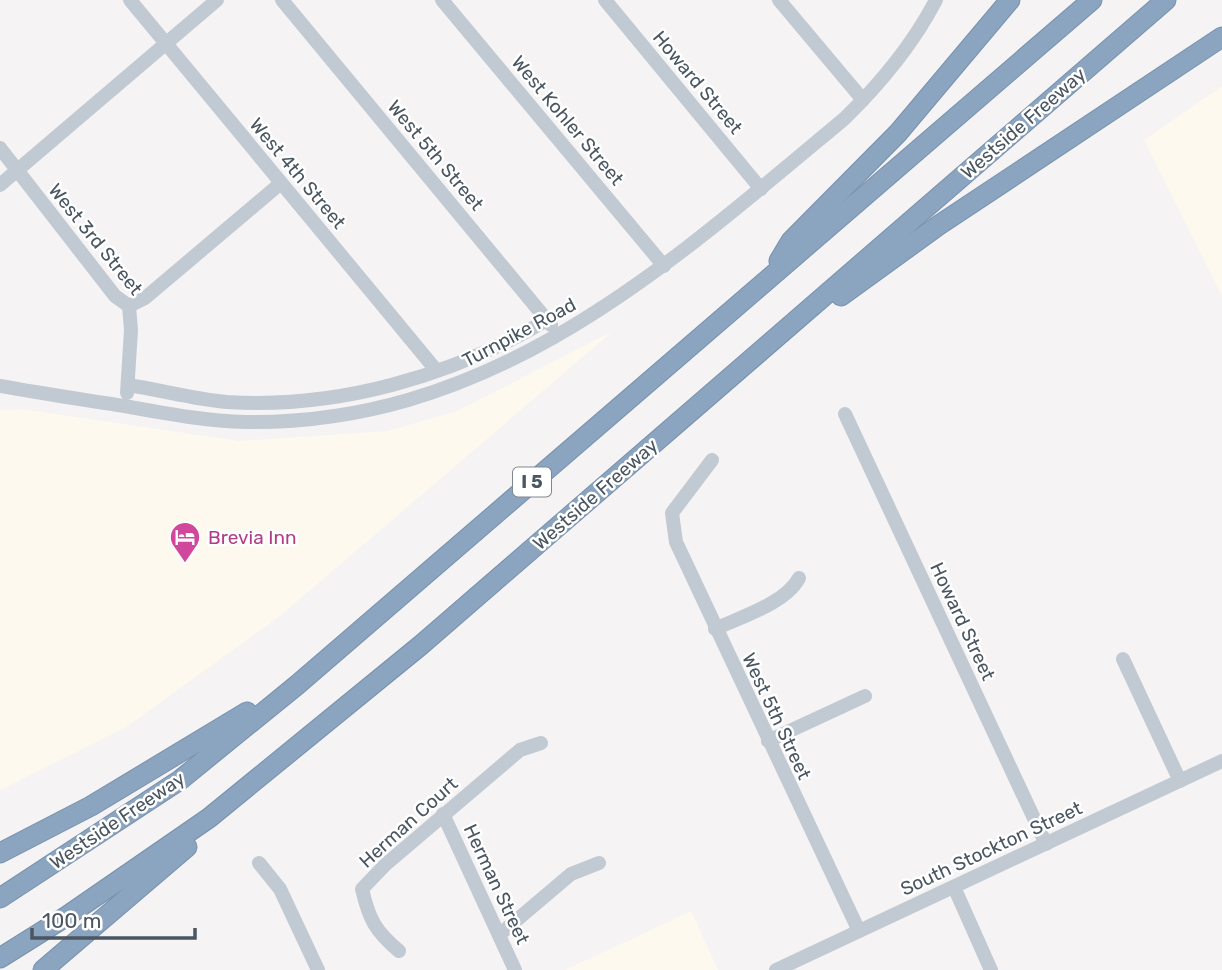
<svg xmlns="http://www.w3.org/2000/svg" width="1222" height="970" viewBox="0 0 1222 970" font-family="Rubik,sans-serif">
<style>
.commercial{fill:#fdf9ef}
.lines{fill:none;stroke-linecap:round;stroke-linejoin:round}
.highway-casing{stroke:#7690ad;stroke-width:21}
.minor{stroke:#c1cad2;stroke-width:14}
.highway{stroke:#8ba5c1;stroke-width:19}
.labels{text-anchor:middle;stroke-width:5;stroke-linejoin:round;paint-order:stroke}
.shield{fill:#fff;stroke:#808990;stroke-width:2}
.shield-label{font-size:18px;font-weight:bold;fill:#4a5661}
.street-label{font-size:19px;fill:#4a5661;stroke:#fff}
.hotel-label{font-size:19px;fill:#b23c85;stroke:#fff;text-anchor:start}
</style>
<rect width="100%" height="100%" fill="#f5f3f3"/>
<g class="commercial">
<path d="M1222,86V296L1144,140Z"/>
<path d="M613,331L280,616L125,728L0,790V410L22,409L239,441L388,431L457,411Z"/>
<path d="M691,911L718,970H565L668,922Z"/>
</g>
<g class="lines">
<g class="highway-casing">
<g id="highway">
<path d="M779,261L791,241L898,133L1010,0"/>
<path d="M841,296L939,225L1222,37"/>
<path d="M0,853L91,806L247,712"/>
<path d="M0,898L180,780L297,685L1092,0"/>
<path d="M0,958L67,916L209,818L421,645L1166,0"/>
<path d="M43,970L187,847"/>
</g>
</g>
<g class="minor">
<path d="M130,0L436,370"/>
<path d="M282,0L551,325"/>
<path d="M442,0L664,266"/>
<path d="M605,0L761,189"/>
<path d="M779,0L863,100"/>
<path d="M0,148L115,296L129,306L131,330L127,393"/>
<path d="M0,185L217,0"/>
<path d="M129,306L145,298L281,183"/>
<path d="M128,385C161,390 194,399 227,402C338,409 452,376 547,320"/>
<path d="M0,386C43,394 87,400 130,407C169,414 207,421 246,422C493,425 665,268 844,119C881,83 912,46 936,0"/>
<path d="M845,414L1046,844"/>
<path d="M712,460L672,513L676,542L859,931"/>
<path d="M715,629C741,617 786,603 799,578"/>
<path d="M1123,659L1180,781"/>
<path d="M768,741L865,696"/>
<path d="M443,814L515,970"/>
<path d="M259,863L280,889L318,970"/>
<path d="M954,887L991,970"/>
<path d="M499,935L571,874L599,863"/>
<path d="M399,951C375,931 369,919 362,889L385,865L520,750L541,743"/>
<path d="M776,970L1222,761"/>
</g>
<use href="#highway" class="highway"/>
</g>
<defs>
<g id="hotel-pin" transform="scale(1.575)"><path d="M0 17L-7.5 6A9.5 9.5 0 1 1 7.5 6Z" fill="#d1479c" stroke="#fff"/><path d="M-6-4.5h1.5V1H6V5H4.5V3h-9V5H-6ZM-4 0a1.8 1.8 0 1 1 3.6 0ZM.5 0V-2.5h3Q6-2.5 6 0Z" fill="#fff"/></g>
</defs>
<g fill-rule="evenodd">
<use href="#hotel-pin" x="185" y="537"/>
</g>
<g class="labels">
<rect class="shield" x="513" y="467.5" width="38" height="29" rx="5"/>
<g class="shield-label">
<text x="532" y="488">I 5</text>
</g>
<g class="street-label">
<text transform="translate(698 82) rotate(50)" y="7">Howard Street</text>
<text transform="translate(568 120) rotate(50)" y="7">West Kohler Street</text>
<text transform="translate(1023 123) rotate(-41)" y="7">Westside Freeway</text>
<text transform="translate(436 155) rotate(50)" y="7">West 5th Street</text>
<text transform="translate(298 173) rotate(50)" y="7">West 4th Street</text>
<text transform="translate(96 239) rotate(51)" y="7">West 3rd Street</text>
<text transform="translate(519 332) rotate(-28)" y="7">Turnpike Road</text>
<text transform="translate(595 494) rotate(-41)" y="7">Westside Freeway</text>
<text transform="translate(963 621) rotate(65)" y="7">Howard Street</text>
<text transform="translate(777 716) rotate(65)" y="7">West 5th Street</text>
<text transform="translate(117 820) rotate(-34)" y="7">Westside Freeway</text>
<text transform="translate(408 822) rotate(-42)" y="7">Herman Court</text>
<text transform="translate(991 848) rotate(-25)" y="7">South Stockton Street</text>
<text transform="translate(497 884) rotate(65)" y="7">Herman Street</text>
</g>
<g class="hotel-label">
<text x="208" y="544">Brevia Inn</text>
</g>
</g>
<path d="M32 928v10h163v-10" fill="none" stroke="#4a5661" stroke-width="3.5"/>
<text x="42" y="928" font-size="21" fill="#4a5661" stroke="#ffffff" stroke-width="5" paint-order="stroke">100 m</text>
</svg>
